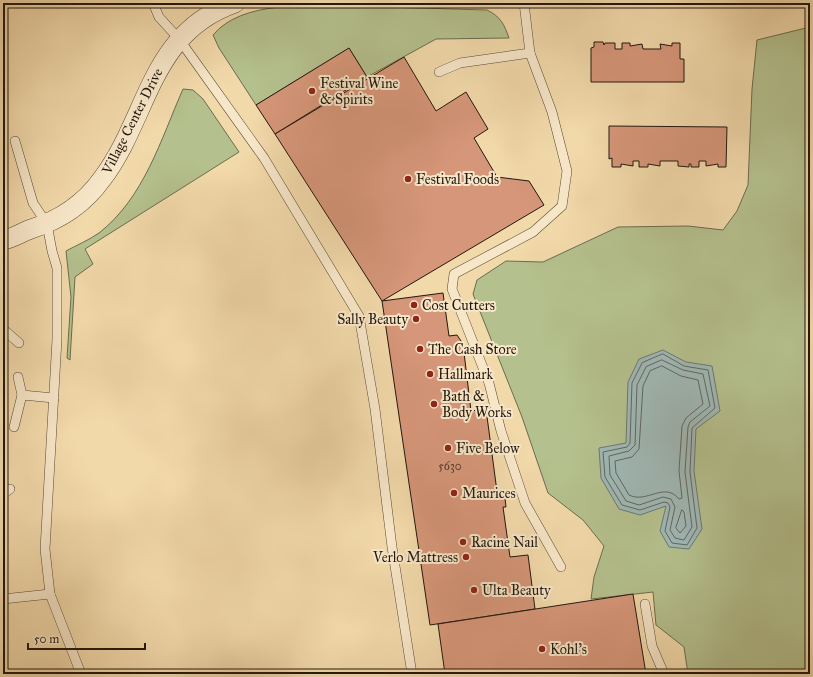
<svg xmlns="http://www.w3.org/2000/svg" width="813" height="677" viewBox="0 0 813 677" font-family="'IM FELL Great Primer',serif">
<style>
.green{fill:#b4c08d;stroke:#6b6c4e}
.water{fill:#9fb7b4;stroke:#6d7772}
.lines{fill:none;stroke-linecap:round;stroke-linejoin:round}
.shore{stroke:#606761;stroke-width:1}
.building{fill:#d69679;stroke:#22170e}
.service-casing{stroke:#564835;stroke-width:10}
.minor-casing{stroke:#564835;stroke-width:20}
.service{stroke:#f7e6c8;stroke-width:9}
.minor{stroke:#f7e6c8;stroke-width:19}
.poi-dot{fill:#8f2418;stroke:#f7e6c8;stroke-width:1.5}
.labels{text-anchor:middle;stroke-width:4;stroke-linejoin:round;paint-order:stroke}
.number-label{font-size:12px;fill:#4f3729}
.poi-label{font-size:14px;fill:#22170e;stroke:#f7e6c8;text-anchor:start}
.street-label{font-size:14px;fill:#22170e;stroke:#f7e6c8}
</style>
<rect width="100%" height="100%" fill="#f2d9aa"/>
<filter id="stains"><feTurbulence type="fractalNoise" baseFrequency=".005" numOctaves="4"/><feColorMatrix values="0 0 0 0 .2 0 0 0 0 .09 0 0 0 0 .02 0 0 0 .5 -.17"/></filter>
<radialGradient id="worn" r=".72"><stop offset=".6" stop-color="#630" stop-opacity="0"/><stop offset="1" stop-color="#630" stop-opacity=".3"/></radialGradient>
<g class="green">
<path d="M350,6L487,10C501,17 504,24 509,38L436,39L367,77L349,48L256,105L219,48L213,35C242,0 308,6 350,6Z"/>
<path d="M810,27V674H688L684,647L656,625L653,592L591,599L594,577L604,546L583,520L548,493L522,417L473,294L477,280L506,261L543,262L618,227L688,226L723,230L737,211L748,185L752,89L757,40Z"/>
<path d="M183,89L193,90L203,99L239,152L85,249L93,264L75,277L70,360L67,358L71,297L66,251C77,245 89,240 99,233C144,198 161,139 183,89Z"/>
</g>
<path class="water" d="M663,350L686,362L712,366L720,411L696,429L694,471L702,529L689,549L669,547L660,531L666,506L640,515L619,509L601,478L599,448L626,443L628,382L639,359Z"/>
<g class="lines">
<g class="shore">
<path d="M663,354L684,366L708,370L715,408L692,428L690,472L697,528L687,545L672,543L665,531L670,507L668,503L664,502L640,510L622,505L605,477L603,452L627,447L630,443L632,383L642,363Z"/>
<path d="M662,360L683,370L703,374L710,406L690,422L688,427L685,472L692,527L684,540L675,538L670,530L675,507L671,499L663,497L639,505L626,501L610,475L609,456L629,451L635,445L637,385L646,367Z"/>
<path d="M662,366L681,376L698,380L703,404L686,418L682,426L679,471L682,498L679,499C664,481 647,504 629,495L616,473L615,461L632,457L639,449L643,386L650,371Z"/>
<path d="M682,510L684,512L686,526L680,533L676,528Z"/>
</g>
</g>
<g class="building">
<path d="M594,42H603L604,45L605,43H615V49H622V43H630V46L642,44L643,49H661L660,44L672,46V43H680V59H684V82H591V48L594,47Z"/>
<path d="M349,48L367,77L275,134L256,105Z"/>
<path d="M404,57L436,111L466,92L488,129L474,138L497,177L529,181L544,205L382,301L275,134Z"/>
<path d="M609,126L727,127L726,167H718V164L706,166V161H699V167H691V164H689V167L678,166V161H660V166L648,164V167H639V161H633V166L621,164V167H612V158L609,159Z"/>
<path d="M443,293L449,336L457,335L463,344L471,411L486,409L498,499L505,498L506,507H503L510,557L528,555L535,609L430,625L382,301Z"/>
<path d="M633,594L646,674H445L438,624Z"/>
</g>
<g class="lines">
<g class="service-casing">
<g id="service">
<path d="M153,3L159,17L179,39L264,158L359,316L375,409L392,547L412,674"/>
<path d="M524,3L530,53L552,112L567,171L562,206L533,232L454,274L452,289L489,383L501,431L525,503L561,567"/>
<path d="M439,72L460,63L530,53"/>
<path d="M15,141L33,203L47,224L52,251L57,268V339L45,549L50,594L81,674"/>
<path d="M3,329L19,343"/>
<path d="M22,395L54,398"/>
<path d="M14,427L22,395L18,377"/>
<path d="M3,494L10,489"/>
<path d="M3,599L50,594"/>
<path d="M645,604L652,646L664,674"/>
</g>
</g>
<g class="minor-casing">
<path id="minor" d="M3,240C12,239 22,232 31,229C60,220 84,204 102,179C149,117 149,33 235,3"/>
</g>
<use href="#service" class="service"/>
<use href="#minor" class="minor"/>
</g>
<g class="poi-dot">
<circle cx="312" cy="91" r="4"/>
<circle cx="408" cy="179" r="4"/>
<circle cx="414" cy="305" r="4"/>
<circle cx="416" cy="319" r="4"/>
<circle cx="420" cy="349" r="4"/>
<circle cx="430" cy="374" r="4"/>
<circle cx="434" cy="404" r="4"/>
<circle cx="448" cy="448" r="4"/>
<circle cx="454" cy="493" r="4"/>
<circle cx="463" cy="542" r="4"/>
<circle cx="466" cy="557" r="4"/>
<circle cx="474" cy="590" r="4"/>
<circle cx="542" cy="649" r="4"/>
</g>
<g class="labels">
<g class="number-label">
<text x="450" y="470">5630</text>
</g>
<g class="poi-label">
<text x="320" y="88">Festival Wine<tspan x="320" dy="16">&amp; Spirits</tspan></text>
<text x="416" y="184">Festival Foods</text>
<text x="422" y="310">Cost Cutters</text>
<text x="408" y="324" text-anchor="end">Sally Beauty</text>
<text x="428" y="354">The Cash Store</text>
<text x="438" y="379">Hallmark</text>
<text x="442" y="401">Bath &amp;<tspan x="442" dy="16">Body Works</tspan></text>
<text x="456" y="453">Five Below</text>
<text x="462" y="498">Maurices</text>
<text x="471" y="547">Racine Nail</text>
<text x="458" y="562" text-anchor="end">Verlo Mattress</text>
<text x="482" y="595">Ulta Beauty</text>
<text x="550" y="654">Kohl's</text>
</g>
<g class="street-label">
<text transform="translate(132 121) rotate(-63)" y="5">Village Center Drive</text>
</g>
</g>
<rect width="813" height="677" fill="none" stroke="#f2d9aa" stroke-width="16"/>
<rect x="4" y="4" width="805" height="669" fill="none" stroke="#22170e" stroke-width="2"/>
<rect x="8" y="8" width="797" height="661" fill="none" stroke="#22170e"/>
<path d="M28 643v6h117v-6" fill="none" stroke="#22170e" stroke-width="2"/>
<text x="34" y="643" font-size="12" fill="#22170e" stroke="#f7e6c8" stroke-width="3" paint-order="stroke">50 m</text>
<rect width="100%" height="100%" filter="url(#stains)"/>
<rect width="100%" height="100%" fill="url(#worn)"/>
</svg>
